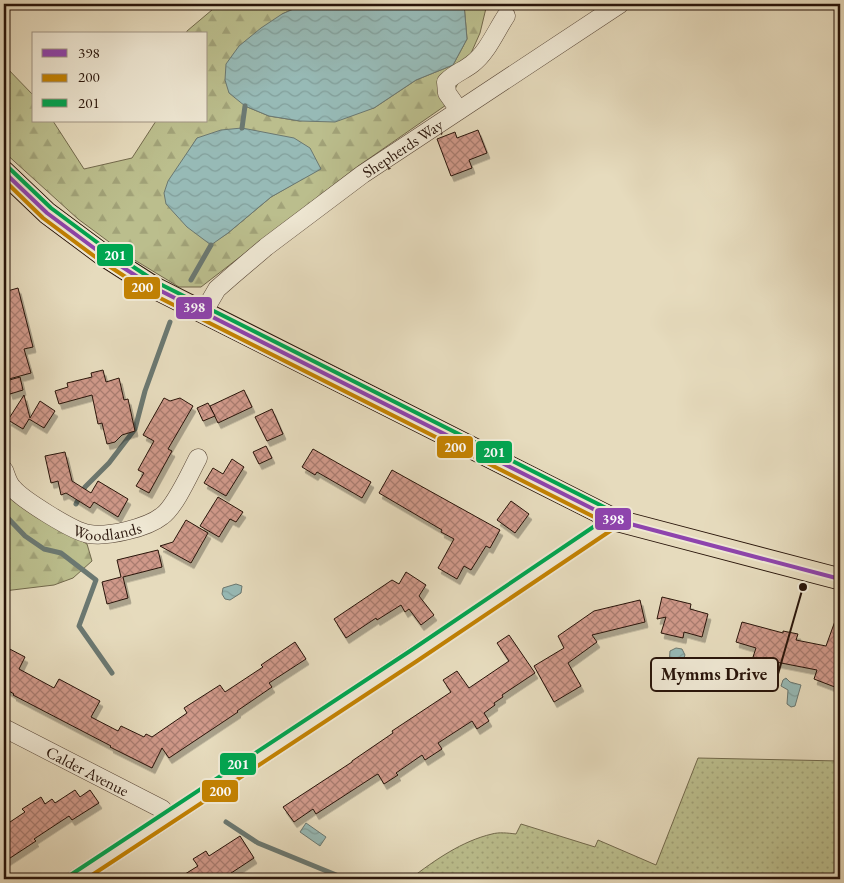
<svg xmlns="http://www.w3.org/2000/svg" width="844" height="883" viewBox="0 0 844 883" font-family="'EB Garamond',serif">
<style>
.green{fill:url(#green-dots);stroke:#72694c}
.forest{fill:url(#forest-firs);stroke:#72694c;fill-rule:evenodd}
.water{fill:url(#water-waves);stroke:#6b7871}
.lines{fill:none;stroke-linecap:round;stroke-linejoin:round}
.stream{stroke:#6b7871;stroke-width:5}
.building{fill:url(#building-cross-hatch);stroke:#28140a;filter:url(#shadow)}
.minor-casing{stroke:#584637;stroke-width:19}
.major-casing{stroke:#28140a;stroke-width:23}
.minor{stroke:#efe8d4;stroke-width:18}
.major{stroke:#e6dbbd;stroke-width:21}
.bus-1-casing{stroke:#efe8d4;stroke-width:8}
.bus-2-casing{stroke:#efe8d4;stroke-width:8}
.bus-3-casing{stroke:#efe8d4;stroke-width:8}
.bus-1{stroke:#8e44ad;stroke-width:4}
.bus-2{stroke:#c38202;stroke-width:4}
.bus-3{stroke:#00a651;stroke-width:4}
.labels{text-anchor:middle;stroke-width:4;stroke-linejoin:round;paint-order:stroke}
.street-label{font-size:16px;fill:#28140a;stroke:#efe8d4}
.leader{fill:none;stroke:#28140a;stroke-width:2}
.callout-dot{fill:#28140a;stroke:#efe8d4;stroke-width:2}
.callout{fill:#efe8d4;stroke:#28140a;stroke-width:2}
.callout-label{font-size:18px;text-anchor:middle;font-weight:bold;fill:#28140a}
.line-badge{stroke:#efe8d4;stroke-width:2}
.badge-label{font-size:14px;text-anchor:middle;font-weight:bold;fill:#fff}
</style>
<defs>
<pattern id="green-dots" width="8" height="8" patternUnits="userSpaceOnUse" patternTransform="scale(1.25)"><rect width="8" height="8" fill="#bbbe8d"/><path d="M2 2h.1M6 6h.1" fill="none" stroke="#a1a278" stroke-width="1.8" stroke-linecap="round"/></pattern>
<pattern id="forest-firs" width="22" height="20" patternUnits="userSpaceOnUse" patternTransform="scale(1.25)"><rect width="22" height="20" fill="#bbbe8d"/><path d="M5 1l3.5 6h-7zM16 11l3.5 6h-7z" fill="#a1a278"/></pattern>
<pattern id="water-waves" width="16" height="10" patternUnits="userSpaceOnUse" patternTransform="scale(1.25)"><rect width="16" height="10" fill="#97bab6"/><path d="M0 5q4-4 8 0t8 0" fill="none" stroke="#829f9b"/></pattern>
<pattern id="building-cross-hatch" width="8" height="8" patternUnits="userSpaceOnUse" patternTransform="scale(1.25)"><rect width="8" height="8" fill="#d0998a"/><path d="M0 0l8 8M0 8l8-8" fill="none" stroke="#a97c6f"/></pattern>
<filter id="shadow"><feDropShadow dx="3" dy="5.5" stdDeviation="0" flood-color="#0004"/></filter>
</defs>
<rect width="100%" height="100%" fill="#e6dbbd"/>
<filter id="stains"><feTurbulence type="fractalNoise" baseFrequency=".004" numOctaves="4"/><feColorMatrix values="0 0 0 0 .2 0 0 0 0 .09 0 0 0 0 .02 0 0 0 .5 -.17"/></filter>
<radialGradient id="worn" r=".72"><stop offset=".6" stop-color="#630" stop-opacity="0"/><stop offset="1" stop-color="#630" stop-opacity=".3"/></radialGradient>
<path class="green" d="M698,758L840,761V879H410C435,860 462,841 492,834C499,832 508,833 516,834L521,824L595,847L598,840L656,865Z"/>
<g class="forest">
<path d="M219,4H305L282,14L245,106L269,116L300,121L374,108L416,80L453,65L467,39L464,4H487L480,33L449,103L354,169L201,287H179L128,256L78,219L4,152V65L34,96V121H53L84,169L132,158L156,121H206V34H186L187,31ZM197,138L321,168L271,197L228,233L211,244L184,159Z"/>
<path d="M4,494L20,506L87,544L92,561L73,578L54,585L4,591Z"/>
</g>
<g class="water">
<path d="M305,4H464L467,39L453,65L416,80L374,108L335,122L300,121L269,116L245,106L229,93L225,80L226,64L239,46L261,28L282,14Z"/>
<path d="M242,128L294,138L310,148L321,169L271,197L228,233L211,245L187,227L166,204L164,193L168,181L197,138L221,130Z"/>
<path d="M236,584L242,586L241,593L230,600L225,599L222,594L223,588Z"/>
<path d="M676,648L682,649L685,655C680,666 691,675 678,680L672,677L669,665L670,651Z"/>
<path d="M786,678L790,682L801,685L795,706L791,707L787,704L788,690L781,686L783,680Z"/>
<path d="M306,823L326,837L320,846L300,832Z"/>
</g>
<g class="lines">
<g class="stream">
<path d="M242,128L245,106"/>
<path d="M191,280L211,245"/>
<path d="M76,504L85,487L109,463L135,429L145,391L170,322"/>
<path d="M4,514L25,536L44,549L61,553L96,580L79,626L112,673"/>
<path d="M226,822L258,843L346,879"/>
</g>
</g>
<g class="building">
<path d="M478,130L487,153L469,160L472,168L451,176L437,139L455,132L457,138Z"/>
<path d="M18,288L33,347L24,349L31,373L9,379L4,360V292Z"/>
<path d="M103,370L106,382L119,378L124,400L128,399L135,431L122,435L115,442L107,444L102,423L98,424L92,395L59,404L55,391L68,387L67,383L92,377L91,373Z"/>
<path d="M20,377L23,390L10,394L6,381Z"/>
<path d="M244,390L252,407L218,423L210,406Z"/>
<path d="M24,395L30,418L40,401L55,411L44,428L29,419L23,429L8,420Z"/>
<path d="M164,398L170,401L180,398L193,406L168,449L172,451L149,493L136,486L144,473L138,470L154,441L143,435Z"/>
<path d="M208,403L215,416L203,421L197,408Z"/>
<path d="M272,409L283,434L267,441L255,417Z"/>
<path d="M266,446L272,458L259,464L253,452Z"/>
<path d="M313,449L371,482L362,498L317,472L315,475L302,467Z"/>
<path d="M65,452L72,481L91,493L98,481L128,499L118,517L94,502L90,508L66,493L61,495L58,481L51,483L45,456Z"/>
<path d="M232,459L244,467L226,496L204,483L213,468L223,474Z"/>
<path d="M392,470L500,530L490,548L486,546L471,570L464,566L457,579L438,568L454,539L441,532L442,530L379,493Z"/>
<path d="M218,497L243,512L236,522L230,519L219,537L200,526Z"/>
<path d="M511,501L529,514L515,533L497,520Z"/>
<path d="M186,520L208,533L191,563L160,546L173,542Z"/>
<path d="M158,550L162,567L123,577L128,598L107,604L102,582L121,577L117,560Z"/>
<path d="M406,572L426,585L419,596L434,615L421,625L409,609L405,612L401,605L377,620L376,618L346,638L334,619L392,580L399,584Z"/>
<path d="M662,597L691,604L690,609L708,614L702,637L684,632L683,638L661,633L666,617L657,619Z"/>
<path d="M640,600L645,622L592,635L597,642L568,663L581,686L554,702L534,666L564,648L558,636L594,611Z"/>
<path d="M839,610H840V689L814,679L817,670L771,661V662L753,657L756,648L736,642L742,622L783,633V631L798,634L796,640L826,646Z"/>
<path d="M509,635L535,673L502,695L503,697L494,703L495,705L484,713L489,721L477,729L472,721L438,743L442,749L425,760L422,755L396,773L398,775L384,784L378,774L376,775L316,814L313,809L294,822L283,807L352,762V761L393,733L392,731L451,692L443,680L457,671L469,688L509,661L497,643Z"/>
<path d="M295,642L306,659L269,683L272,687L237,711L238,712L169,758L162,748L152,768L110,747L111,746L13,695L14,694L4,688V646L25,657L19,669L54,688L59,679L100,701L91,717L118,731L121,726L144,737L146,734L152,737L187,713L184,708L220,685L225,692L263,667L261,665Z"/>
<path d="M75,790L80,797L90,790L99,803L72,820L69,816L34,839L36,841L4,862V826L25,812L22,809L41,797L45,804L52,799L55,803Z"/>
<path d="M240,836L254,858L222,879H177L198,866L193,859L206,851L209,856Z"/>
</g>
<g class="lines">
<g class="minor-casing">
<g id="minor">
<path d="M459,110L447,93L446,82C455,73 463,71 472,64C487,53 496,31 506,16"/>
<path id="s1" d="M203,313L217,289L233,275L266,247L363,174L620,4"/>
<path id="s2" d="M4,470C6,475 8,483 12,487C21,499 74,532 89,534C108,537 147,528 162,516C175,507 190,473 198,458"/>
<path id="s3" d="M4,728L162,809L169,817"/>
<path d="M75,879C256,760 437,642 615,520"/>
</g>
</g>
<g class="major-casing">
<path id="major" d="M4,172L47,213L102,254L155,288L615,520L840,579"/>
</g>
<use href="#minor" class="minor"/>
<use href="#major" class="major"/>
<g class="bus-1-casing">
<path id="bus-1" d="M4,172L47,213L102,254L155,288L615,520L840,579"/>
</g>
<g class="bus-2-casing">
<g id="bus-2">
<path d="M4,180L43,218L98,259L152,294L612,526"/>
<path d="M86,879L417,661L619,525"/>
</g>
</g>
<g class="bus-3-casing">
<g id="bus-3">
<path d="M8,167L51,208L106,249L158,283L618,514"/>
<path d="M72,874L410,651L611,515"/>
</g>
</g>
<use href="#bus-1" class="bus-1"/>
<use href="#bus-2" class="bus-2"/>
<use href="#bus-3" class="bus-3"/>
</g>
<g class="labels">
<g class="street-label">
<text dy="6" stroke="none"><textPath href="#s1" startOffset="261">Shepherds Way</textPath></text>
<text dy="6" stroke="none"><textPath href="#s2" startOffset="128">Woodlands</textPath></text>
<text dy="6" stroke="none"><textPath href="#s3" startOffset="94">Calder Avenue</textPath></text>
</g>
</g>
<path class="leader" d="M803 587L778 674"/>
<circle class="callout-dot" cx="803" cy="587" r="5"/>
<rect class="callout" x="651" y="658" width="127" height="33" rx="5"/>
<g class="callout-label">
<text x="714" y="680">Mymms Drive</text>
</g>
<g class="line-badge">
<rect x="96" y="243" width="38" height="24" rx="5" fill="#00a651"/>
<rect x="123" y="276" width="38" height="24" rx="5" fill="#c38202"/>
<rect x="175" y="296" width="38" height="24" rx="5" fill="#8e44ad"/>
<rect x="436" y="435" width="38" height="24" rx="5" fill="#c38202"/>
<rect x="475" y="440" width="38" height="24" rx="5" fill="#00a651"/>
<rect x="594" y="507" width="38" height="24" rx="5" fill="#8e44ad"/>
<rect x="219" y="752" width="38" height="24" rx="5" fill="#00a651"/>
<rect x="201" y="779" width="38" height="24" rx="5" fill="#c38202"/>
</g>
<g class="badge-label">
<text x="115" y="260">201</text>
<text x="142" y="292">200</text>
<text x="194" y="312">398</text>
<text x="455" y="452">200</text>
<text x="494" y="457">201</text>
<text x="613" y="524">398</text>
<text x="238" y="769">201</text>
<text x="220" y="796">200</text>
</g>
<rect width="844" height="883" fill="none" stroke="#e6dbbd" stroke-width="20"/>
<rect x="5" y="5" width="834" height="873" fill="none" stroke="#28140a" stroke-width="2.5"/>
<rect x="10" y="10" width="824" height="863" fill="none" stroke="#28140a"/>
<rect x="32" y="32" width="175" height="90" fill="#efe8d4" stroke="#9f9383"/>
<rect x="42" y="49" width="25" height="8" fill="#8e44ad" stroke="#9f9383"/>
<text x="78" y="58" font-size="15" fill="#28140a">398</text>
<rect x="42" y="74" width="25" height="8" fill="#c38202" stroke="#9f9383"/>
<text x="78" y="82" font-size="15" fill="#28140a">200</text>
<rect x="42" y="99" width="25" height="8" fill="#00a651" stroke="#9f9383"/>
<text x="78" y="108" font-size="15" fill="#28140a">201</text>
<rect width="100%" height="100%" filter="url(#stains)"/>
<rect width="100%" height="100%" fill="url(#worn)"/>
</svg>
